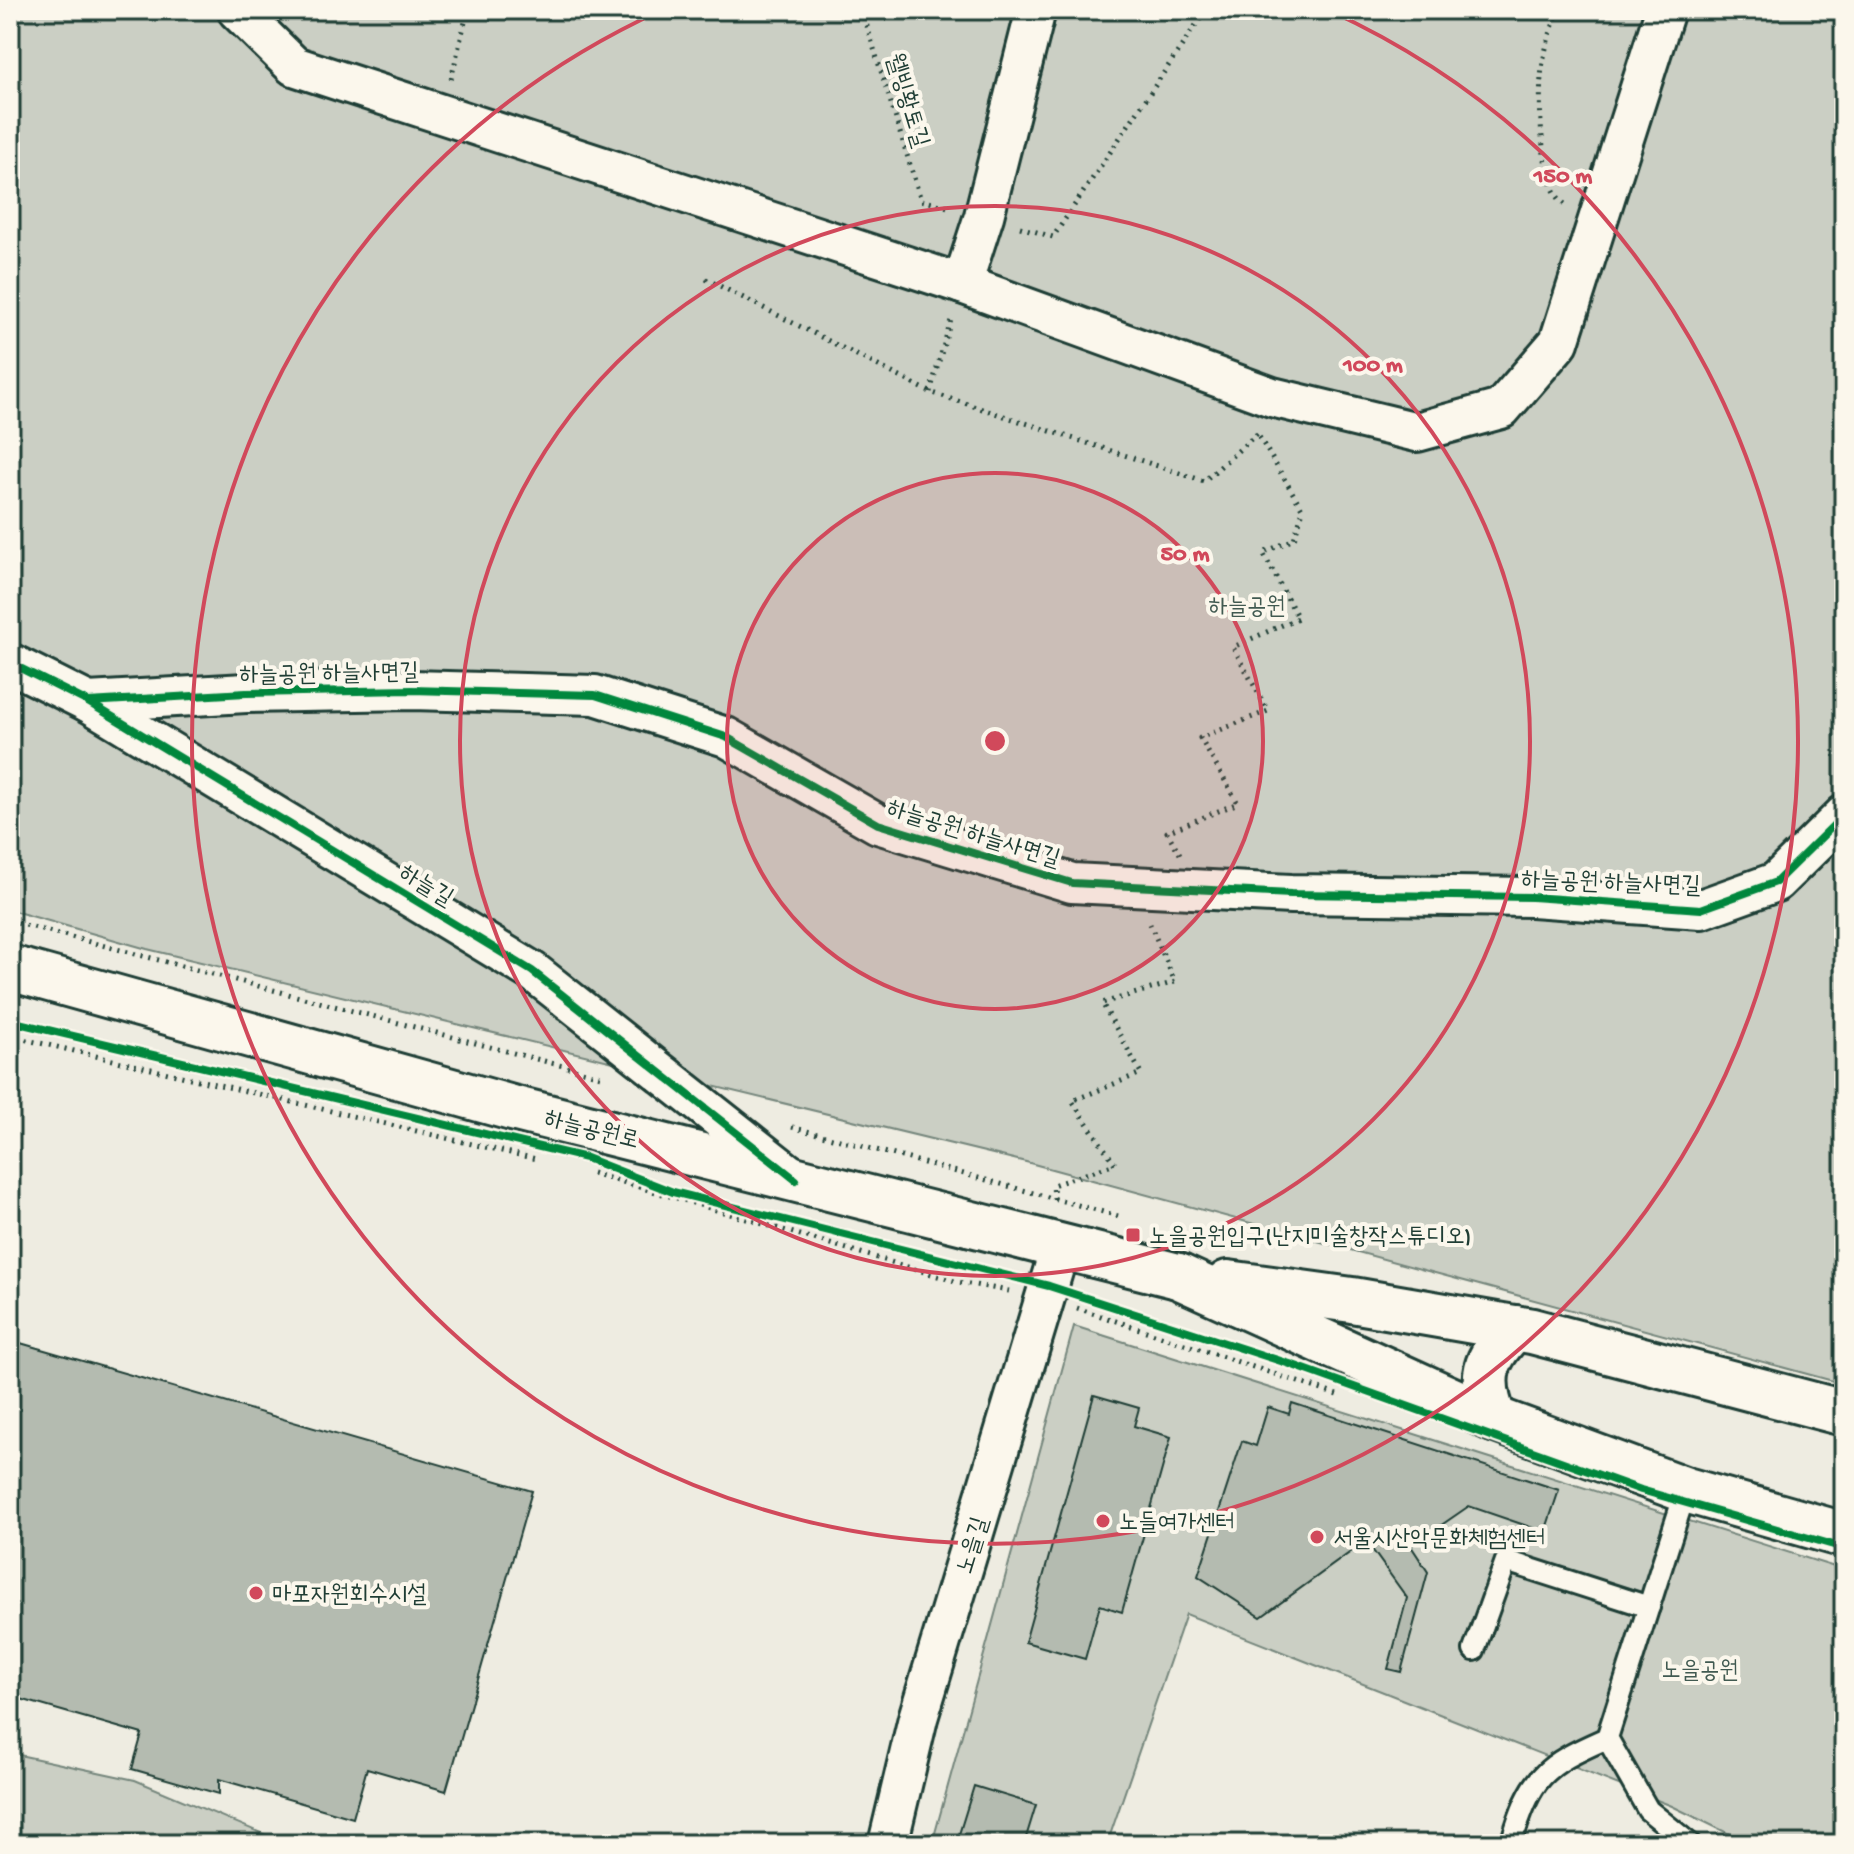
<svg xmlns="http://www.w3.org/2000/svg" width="1854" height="1854" viewBox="0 0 1854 1854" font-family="'Gochi Hand','Poor Story',sans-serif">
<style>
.green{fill:#cbcfc4;stroke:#75867c;stroke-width:2}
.building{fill:#b4bbb0;stroke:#1f3d34;stroke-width:2}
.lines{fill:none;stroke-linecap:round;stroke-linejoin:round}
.lane-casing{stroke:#1f3d34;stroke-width:26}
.street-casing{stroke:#1f3d34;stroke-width:44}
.secondary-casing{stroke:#1f3d34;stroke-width:50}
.highway-casing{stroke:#1f3d34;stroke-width:50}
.path{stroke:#1f3d34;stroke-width:5;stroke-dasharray:2 6;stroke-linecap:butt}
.lane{stroke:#fbf7ec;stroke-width:20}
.street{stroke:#fbf7ec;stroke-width:38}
.secondary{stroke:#fbf7ec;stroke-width:44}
.highway{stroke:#fbf7ec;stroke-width:44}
.cycleway-casing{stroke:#fbf7ec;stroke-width:13}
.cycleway{stroke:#00873e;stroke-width:8}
.ring{fill:none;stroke:#d1495b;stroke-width:4}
.poi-dot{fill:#d1495b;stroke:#fbf7ec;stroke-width:3}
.labels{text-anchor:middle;stroke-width:8;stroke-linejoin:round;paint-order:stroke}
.street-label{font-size:24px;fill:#1f3d34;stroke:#fbf7ec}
.park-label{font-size:24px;fill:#415a51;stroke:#fbf7ec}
.poi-label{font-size:24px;fill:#1f3d34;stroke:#fbf7ec;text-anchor:start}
.centre{fill:#d1495b;stroke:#fbf7ec;stroke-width:4}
.ring-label{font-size:24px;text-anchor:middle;font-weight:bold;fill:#d1495b;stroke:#fbf7ec;stroke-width:8;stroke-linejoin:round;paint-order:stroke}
</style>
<rect width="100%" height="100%" fill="#eeece1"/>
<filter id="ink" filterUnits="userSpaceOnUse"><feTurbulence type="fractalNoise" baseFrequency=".0125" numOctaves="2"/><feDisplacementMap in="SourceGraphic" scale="16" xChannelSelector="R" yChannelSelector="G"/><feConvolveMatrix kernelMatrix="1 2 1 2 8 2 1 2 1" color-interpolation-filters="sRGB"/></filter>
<g filter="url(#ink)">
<g class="green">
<path d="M10,10H1844V1384L1026,1162L147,949L10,910Z"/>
<path d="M1074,1326L1844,1570V1844H1750L1672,1806L1186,1614L1107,1844H932Z"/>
<path d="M10,1753L135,1780L287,1844H10Z"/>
</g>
<g class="building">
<path d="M10,1340L532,1491L446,1791L367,1768L353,1818L219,1779V1794L132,1769L142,1734L10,1696Z"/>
<path d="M1094,1395L1139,1408L1134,1426L1171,1437L1122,1612L1100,1605L1085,1659L1025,1642Z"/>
<path d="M1292,1403L1559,1490L1545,1532L1469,1506L1411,1546L1428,1572L1401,1672L1388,1669L1407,1598L1366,1541L1261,1617L1198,1576L1242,1441L1256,1446L1268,1407L1289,1414Z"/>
<path d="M974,1786L1036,1805L1024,1844H956Z"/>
</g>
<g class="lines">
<g class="lane-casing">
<g id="lane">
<path d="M1686,1490L1607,1738L1648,1810L1690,1844"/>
<path d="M1474,1650L1506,1561L1649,1607"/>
<path d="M1511,1844C1531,1776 1543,1766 1607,1738"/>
</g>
</g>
<g class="street-casing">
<g id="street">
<path d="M237,10L294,66L962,284L1272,397L1417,432L1501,409L1559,342L1665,10"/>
<path d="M962,284L984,216L1036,10"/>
<path d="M10,663L88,702L532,971L794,1178"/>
<path d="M88,702L246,693L412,690L595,695L726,737L878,824L1072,883L1291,894L1532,897L1701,909L1776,882L1844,815"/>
<path d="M888,1844L918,1718L1060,1248"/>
</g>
</g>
<g class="secondary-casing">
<path id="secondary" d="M10,968L512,1108L1178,1276"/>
</g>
<g class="highway-casing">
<g id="highway">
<path d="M1178,1276L1494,1419L1686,1490L1844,1535"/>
<path d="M1228,1283L1352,1300L1532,1331L1844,1413"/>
<path d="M1494,1419C1478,1378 1484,1358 1515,1328"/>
</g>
</g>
<g class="path">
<path d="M862,10L921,200L948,207"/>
<path d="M1559,10C1550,31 1543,55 1541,77C1539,106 1540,188 1565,204"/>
<path d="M451,79L468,10"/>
<path d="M1020,227L1053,237L1206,10"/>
<path d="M706,279L930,392L1204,481L1259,432"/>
<path d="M930,392L951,320"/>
<path d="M1180,854L1167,832L1238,803L1200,738L1268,711L1233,647L1298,618L1263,553L1294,539L1303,510L1258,435"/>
<path d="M10,921L601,1076"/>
<path d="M10,1036L536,1159"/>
<path d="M792,1127L1118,1216"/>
<path d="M592,1173L958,1282L1009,1291"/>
<path d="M1054,1199L1053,1185L1115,1164L1072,1101L1141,1073L1102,1003L1175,982L1150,924"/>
<path d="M1077,1308L1337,1395"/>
</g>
<use href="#lane" class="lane"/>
<use href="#street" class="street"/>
<use href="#secondary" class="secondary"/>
<use href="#highway" class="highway"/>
<g class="cycleway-casing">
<g id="cycleway">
<path d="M10,663L88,702L532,971L796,1180"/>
<path d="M88,702L246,693L412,690L595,695L726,737L878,824L1072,883L1291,894L1532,897L1701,909L1776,882L1844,815"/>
<path d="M10,1021L586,1158L673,1192L1049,1286L1290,1364L1641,1490L1844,1548"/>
</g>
</g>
<use href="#cycleway" class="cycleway"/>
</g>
</g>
<circle cx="995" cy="741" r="268" fill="#d1495b" fill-opacity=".12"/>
<g class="ring">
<circle cx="995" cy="741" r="268"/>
<circle cx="995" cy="741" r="535"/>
<path d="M1328 10A803 803 0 1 1 662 10"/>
</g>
<g class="poi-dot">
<rect x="1125" y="1227" width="16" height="16" rx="4"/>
<circle cx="1103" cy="1521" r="8"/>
<circle cx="1317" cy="1537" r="8"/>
<circle cx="256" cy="1593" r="8"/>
</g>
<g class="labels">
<g class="street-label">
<text transform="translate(909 100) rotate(73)" y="8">웰빙황토길</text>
<text transform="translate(329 672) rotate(-1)" y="8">하늘공원 하늘사면길</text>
<text transform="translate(974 832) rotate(17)" y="8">하늘공원 하늘사면길</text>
<text transform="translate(1611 881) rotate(2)" y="8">하늘공원 하늘사면길</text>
<text transform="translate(427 884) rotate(31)" y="8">하늘길</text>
<text transform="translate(592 1128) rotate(14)" y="8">하늘공원로</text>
<text transform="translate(971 1545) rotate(-73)" y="8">노을길</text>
</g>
<g class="park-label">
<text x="1247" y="613">하늘공원</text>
<text x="1700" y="1677">노을공원</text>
</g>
<g class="poi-label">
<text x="1149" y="1243">노을공원입구(난지미술창작스튜디오)</text>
<text x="1119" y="1529">노들여가센터</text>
<text x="1333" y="1545">서울시산악문화체험센터</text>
<text x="272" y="1601">마포자원회수시설</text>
</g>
</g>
<circle cx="995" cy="741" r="12" class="centre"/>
<g class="ring-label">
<text x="1563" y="182">150 m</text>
<text x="1373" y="371">100 m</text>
<text x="1185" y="560">50 m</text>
</g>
<rect width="1854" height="1854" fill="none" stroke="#fbf7ec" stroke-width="40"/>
<rect x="20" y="20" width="1814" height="1814" fill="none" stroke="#1f3d34" stroke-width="3" filter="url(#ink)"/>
</svg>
